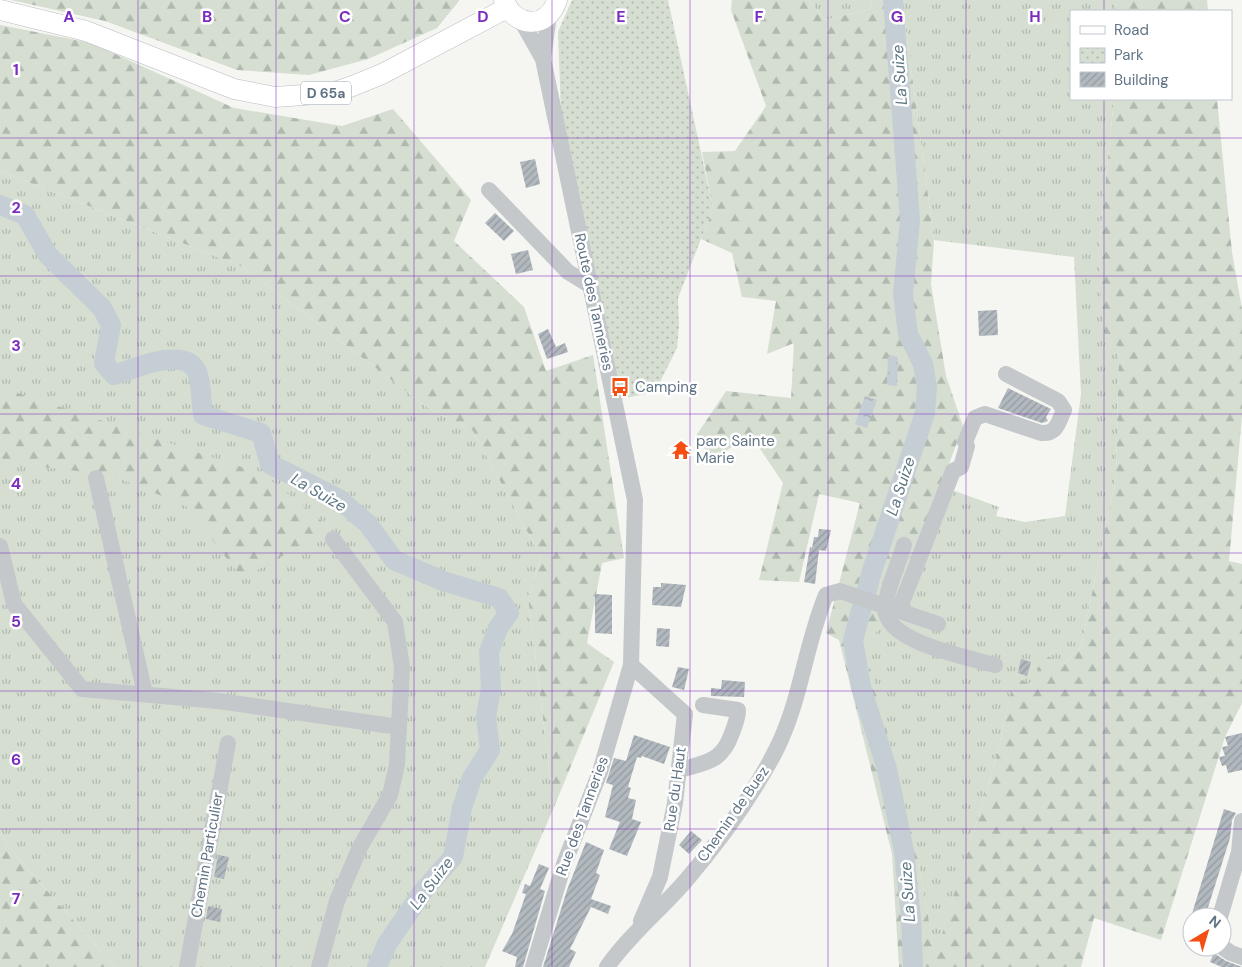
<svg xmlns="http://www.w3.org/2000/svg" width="1242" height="967" viewBox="0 0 1242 967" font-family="'DM Sans',sans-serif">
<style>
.grass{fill:url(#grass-tufts)}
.forest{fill:url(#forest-firs)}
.park{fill:url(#park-dots)}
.water{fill:url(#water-ripples)}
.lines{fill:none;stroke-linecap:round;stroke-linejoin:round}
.river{stroke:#c5ced4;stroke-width:20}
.building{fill:url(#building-hatch)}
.major-casing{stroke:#b9bdc0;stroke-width:21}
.minor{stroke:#c4c8cb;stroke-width:16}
.major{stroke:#fff;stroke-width:20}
.grid{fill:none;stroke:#7b2cbf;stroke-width:1;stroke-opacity:0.55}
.labels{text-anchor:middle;stroke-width:5;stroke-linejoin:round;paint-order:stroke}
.shield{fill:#fff;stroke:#909eaa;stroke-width:1}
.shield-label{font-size:14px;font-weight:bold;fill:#617485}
.street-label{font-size:15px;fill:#617485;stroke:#fff}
.poi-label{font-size:15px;fill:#617485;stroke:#fff;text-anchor:start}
.water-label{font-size:16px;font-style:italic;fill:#5c7783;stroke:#fff}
.grid-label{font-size:16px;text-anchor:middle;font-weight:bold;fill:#7b2cbf;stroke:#fff;stroke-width:5;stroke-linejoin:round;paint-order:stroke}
</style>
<defs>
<pattern id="grass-tufts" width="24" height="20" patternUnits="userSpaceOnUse" patternTransform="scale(1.25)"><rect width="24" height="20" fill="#d5ded1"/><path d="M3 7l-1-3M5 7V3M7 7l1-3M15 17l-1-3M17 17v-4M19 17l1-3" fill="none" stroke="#b0b9af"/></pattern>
<pattern id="forest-firs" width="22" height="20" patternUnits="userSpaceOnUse" patternTransform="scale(1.25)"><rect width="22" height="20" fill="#d5ded1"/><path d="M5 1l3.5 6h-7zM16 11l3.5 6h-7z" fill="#b0b9af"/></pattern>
<pattern id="park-dots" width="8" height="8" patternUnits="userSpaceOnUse" patternTransform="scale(1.25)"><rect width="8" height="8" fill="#d5ded1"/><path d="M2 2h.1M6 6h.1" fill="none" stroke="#b0b9af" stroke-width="1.8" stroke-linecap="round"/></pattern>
<pattern id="water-ripples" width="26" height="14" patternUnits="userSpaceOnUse" patternTransform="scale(1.25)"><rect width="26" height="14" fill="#c5ced4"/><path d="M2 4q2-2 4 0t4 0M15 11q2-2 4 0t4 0" fill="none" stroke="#a3acb2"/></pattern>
<pattern id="building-hatch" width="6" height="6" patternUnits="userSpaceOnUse" patternTransform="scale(1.25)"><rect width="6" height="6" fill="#b1b9be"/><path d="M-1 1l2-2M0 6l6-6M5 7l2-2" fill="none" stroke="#939ba0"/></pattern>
</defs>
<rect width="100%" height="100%" fill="#f5f5f1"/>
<g class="grass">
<path d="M809,0H870L871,9L825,20Z"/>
<path d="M902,0H1115L1116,11H1071V99H1114L1098,257L1119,346L1116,476L1081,647L1064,664L1033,684L1014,679L996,759L935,958L919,863L863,649L884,621L941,486L999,507L996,516L1025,522L1065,516L1081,394L1074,257L934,240Z"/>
<path d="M0,171L243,267L427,407L473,431L541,557L528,597L554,807L485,967H115L17,857L0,833Z"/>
</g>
<g class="forest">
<path d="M11,0H459V1L437,28L368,59L309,75L237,70L105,21Z"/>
<path d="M732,0H809L825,20L871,9L870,0H902L934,240L931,284L946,376L963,426L941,486L884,621L864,649L877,691L919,863L935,957L996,759L1014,678L1033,684L1043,654L1064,664L1081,647L1116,476L1119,346L1105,343L1098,257L1114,99H1217L1232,252L1242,309V416L1229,561L1242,564V703L1225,737L1161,940L1094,918L1081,967H899L892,854L839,640L826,633L860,503L819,494L799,582L759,580L783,483L750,434L716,458L694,439L726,391L791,398L794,343L767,354L776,301L742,297L732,253L701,239L713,208L702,152L735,151L766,106L731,10Z"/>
<path d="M1115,0H1207L1208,11H1116Z"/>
<path d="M0,25L91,43L234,108L342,126L393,109L471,200L454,241L524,307L546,371L593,355L624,558L602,563L587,643L614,662L554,807L528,597L541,557L473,431L427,407L243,267L0,171Z"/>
<path d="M0,387L263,474L332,529L242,578L186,506L111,475L0,462Z"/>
<path d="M0,833L17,857L115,967H0Z"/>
</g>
<path class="park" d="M572,0H668L713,208L678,298L679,326L677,348L655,392L620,399L561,111L558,32Z"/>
<g class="water">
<path d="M888,355L898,357L897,386L887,385Z"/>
<path d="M865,396L877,400L867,428L855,424Z"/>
</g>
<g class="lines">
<g class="river">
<path d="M893,0L910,220L903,294L908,334L923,364L927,387L925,413L872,571L853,640L861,687L887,769L904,851L911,918L913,967"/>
<path d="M0,205L25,215L48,255L102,308L111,325L104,363L114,375C133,369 186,345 197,372C202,384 201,402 203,415L261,433L270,464L339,499L368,524L394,560L443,581L499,598L509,613L498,628L489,652L491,688L486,717L490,750L472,778L462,808L453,857L424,890L387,944L377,967"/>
</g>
</g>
<g class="building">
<path d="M535,159L540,184L526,188L520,162Z"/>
<path d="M495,213L514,231L504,241L485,223Z"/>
<path d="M528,250L533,270L516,274L511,254Z"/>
<path d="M997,310L998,335L979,336L978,311Z"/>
<path d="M548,329L556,347L565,343L568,352L547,359L538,334Z"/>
<path d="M1008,388L1051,409L1046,417L1048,421L1042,423L998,408Z"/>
<path d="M819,529L831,530L826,551L819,550L815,584L804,582L810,547L812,548L814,537H818Z"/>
<path d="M661,583L686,585L681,607L652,605L653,587H661Z"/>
<path d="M595,594L612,595V634L595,633Z"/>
<path d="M657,628L670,629L669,647L656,646Z"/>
<path d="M1021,659L1031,662L1027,676L1018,673Z"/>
<path d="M678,667L689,669L684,690L672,687Z"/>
<path d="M722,680L745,682L744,697L711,696V688L721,689Z"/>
<path d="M1242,733V770L1228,773L1226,765L1222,766L1219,757L1225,756L1222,747L1228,746L1225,737Z"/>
<path d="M634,735L670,747L664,764L642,756L641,758L637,757L628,787L631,788L628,798L636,800L632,819L641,822L627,856L609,849L620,822L605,817L613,785L606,783L614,758L626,761Z"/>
<path d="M1224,809L1236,813L1232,820L1230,838L1205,917H1191Z"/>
<path d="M691,831L702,840L689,854L679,845Z"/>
<path d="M586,842L604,850L596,873L600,875L591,899L611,906L608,914L591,907L570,949L576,952L569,967H543L567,890Z"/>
<path d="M218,855L229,857L224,879L214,877Z"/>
<path d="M539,864L549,868L540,889L545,891L523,967H515L517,957L502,951L512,934L526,894L522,893L525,884L530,886Z"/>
<path d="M208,906L222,909L220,922L206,919Z"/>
<path d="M1214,953L1226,961L1242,967H1222L1210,962Z"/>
</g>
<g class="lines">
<g class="major-casing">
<g id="major">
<path d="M504,0C514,28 548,30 557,0"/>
<path d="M0,10L86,31L234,89L275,97L331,93L350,87L382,74L507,8"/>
</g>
</g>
<g class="minor">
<path d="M521,20L543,59L635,500L631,665L600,772L564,864L533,967"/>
<path d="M543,59L549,15"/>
<path d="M489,190L568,272L591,286"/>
<path d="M96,478L145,694"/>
<path d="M904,545C900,560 885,594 885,608C886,643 968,657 995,665"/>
<path d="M0,546L14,604L82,689L219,701L399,727"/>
<path d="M899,610L953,471L961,467L967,446L965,442L975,418L985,414L1041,433C1057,434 1058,423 1064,410L1058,401L1006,374"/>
<path d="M631,665L685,714L675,803L660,877L641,921"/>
<path d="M680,770C707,762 722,762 732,733C735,725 738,718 738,710L703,705"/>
<path d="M1220,917L1239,852L1242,821"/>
<path d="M1222,947L1231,953L1242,957"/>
<path d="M187,967L228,743"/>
<path d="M319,967L337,901L360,847L390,795L397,765L402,667L395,622L333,539"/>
<path d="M607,967C630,934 662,909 688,878C721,839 753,795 776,750C801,701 805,645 826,595L840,591L938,624"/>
</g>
<use href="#major" class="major"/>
</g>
<path class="grid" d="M138,0V967M276,0V967M414,0V967M552,0V967M690,0V967M828,0V967M966,0V967M1104,0V11M1104,99V967M0,138H1242M0,276H1242M0,414H1242M0,553H1242M0,691H1242M0,829H1242"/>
<defs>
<g id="bus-bare" transform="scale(1.5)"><path d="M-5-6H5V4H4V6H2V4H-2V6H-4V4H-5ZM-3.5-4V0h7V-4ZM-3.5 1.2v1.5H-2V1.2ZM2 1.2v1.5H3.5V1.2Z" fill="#f44e12" stroke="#fff" stroke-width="2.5" paint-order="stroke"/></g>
<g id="temple-bare" transform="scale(1.5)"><path d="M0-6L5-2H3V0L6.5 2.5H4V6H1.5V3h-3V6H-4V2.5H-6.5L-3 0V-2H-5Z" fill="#f44e12" stroke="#fff" stroke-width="2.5" paint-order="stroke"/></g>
</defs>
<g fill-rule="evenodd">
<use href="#bus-bare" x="620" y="387"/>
<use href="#temple-bare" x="681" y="450"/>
</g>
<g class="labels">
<rect class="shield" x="301" y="81.5" width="50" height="23" rx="4"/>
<g class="shield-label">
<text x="326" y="98">D 65a</text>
</g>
<g class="street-label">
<text transform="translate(594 302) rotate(78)" y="5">Route des Tanneries</text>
<text transform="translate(675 789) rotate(-82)" y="5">Rue du Haut</text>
<text transform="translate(733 814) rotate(-55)" y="5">Chemin de Buez</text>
<text transform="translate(582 816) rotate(-70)" y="5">Rue des Tanneries</text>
<text transform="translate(207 855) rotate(-80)" y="5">Chemin Particulier</text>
</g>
<g class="poi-label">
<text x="635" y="392">Camping</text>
<text x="696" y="446">parc Sainte<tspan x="696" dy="17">Marie</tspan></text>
</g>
<g class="water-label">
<text transform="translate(899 75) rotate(-94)" y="6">La Suize</text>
<text transform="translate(900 486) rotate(-72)" y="6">La Suize</text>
<text transform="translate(319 492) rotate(30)" y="6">La Suize</text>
<text transform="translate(431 883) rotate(-53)" y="6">La Suize</text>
<text transform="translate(907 892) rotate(-94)" y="6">La Suize</text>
</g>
</g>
<g class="grid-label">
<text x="69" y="22">A</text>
<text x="207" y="22">B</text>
<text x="345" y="22">C</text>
<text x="483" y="22">D</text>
<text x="621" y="22">E</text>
<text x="759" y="22">F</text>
<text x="897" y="22">G</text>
<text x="1035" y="22">H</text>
<text x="16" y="75">1</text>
<text x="16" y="213">2</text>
<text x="16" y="351">3</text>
<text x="16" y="489">4</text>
<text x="16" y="627">5</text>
<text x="16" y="765">6</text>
<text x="16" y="904">7</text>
</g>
<rect x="1070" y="10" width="162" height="90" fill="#ffffff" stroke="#c0c7ce"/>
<rect x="1080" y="26" width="25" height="8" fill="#ffffff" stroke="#c0c7ce"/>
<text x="1114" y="35" font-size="15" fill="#617485">Road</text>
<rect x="1080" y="48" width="25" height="15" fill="url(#park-dots)" stroke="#c0c7ce"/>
<text x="1114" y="60" font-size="15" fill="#617485">Park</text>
<rect x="1080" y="72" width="25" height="15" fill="url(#building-hatch)" stroke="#c0c7ce"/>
<text x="1114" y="85" font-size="15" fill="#617485">Building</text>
<g transform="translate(1207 932) rotate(38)"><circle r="24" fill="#ffffff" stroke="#c0c7ce"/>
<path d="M0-4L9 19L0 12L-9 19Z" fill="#f44e12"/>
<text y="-8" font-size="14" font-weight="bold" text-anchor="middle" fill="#617485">N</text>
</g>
</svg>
